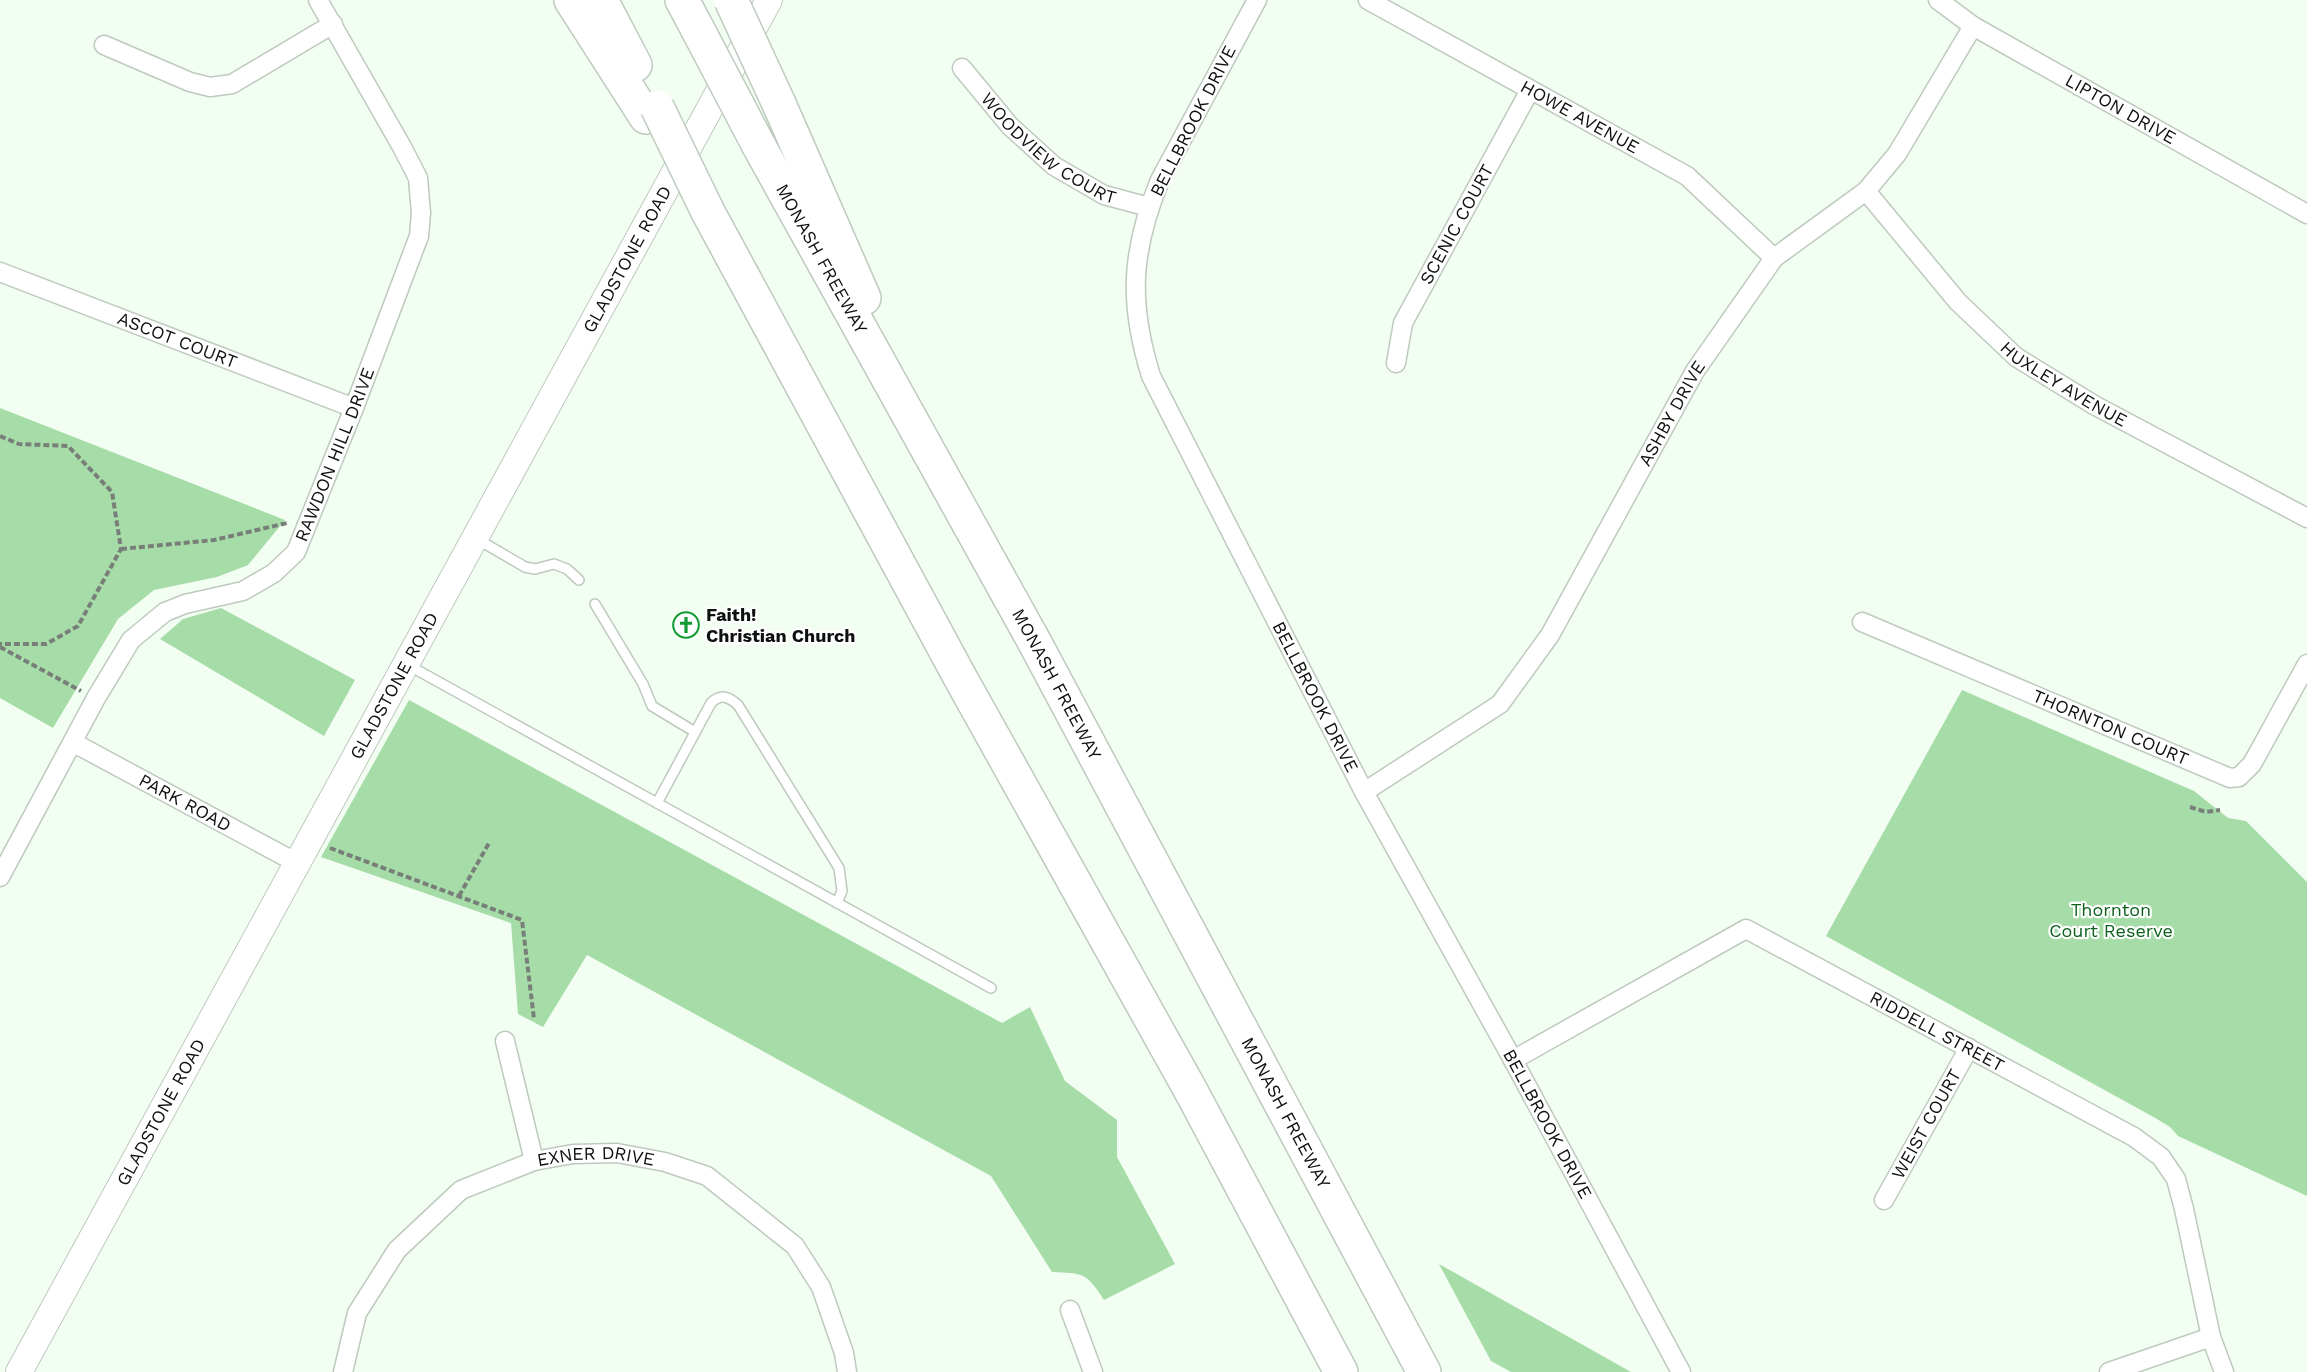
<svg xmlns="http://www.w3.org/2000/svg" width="2307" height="1372" viewBox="0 0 2307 1372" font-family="'Work Sans',sans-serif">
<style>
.green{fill:#a6dca7}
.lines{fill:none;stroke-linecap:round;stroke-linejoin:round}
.service-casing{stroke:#bdcabd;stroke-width:12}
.minor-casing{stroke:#bdcabd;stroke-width:21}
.secondary-casing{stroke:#bdcabd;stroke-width:28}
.motorway-casing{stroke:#bdcabd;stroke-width:36}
.path{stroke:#787f78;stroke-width:4;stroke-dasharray:6 3;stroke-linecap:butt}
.service{stroke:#fff;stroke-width:9}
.minor{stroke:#fff;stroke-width:18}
.secondary{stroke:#fff;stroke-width:26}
.motorway{stroke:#fff;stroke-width:33}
.motorway-bridge-casing{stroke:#bdcabd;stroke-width:36;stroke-linecap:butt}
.motorway-bridge{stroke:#fff;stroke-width:33}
.labels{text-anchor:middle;stroke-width:4.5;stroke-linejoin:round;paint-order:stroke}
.street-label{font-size:18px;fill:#0e120e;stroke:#fff}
.poi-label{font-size:18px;font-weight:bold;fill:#0e120e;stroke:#fff;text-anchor:start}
.park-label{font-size:18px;fill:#0c611d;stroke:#fff}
</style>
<rect width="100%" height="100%" fill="#f3fef3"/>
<g class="green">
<path d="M0,408L285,520L248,565L217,577L154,590L118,619L53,728L0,698Z"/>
<path d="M221,608L355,680L324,736L160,639L183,619Z"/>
<path d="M1962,690L2194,791L2228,818L2246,821L2307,882V1196L2178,1136L2170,1127L2157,1119L1826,936Z"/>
<path d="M409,700L1002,1023L1030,1007L1065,1081L1117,1120V1157L1175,1264L1104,1300C1087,1273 1083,1273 1052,1272L991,1176L587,955L543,1027L518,1014L511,923L321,857Z"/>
<path d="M1439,1264L1631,1372H1511L1491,1361Z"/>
</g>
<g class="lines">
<g class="service-casing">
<g id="service">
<path d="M477,539L525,567L535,569L554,564L567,569L579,580"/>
<path d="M595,604L643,684L652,706L695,732"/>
<path d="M408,665L991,988"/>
<path d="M657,803L711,703C721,693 729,697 738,705L839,868L842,891L837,903"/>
</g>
</g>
<g class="minor-casing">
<g id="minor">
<path id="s1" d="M1257,0L1160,180C1131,251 1128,302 1151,376L1364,792L1513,1060L1681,1372"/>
<path id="s2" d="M1368,0L1687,176L1774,258"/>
<path id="s3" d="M1938,0L1973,26L2307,214"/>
<path d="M104,45L190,82L210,87L232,84L333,24"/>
<path id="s4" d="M962,68L1010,126L1054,166L1104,195L1149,207"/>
<path id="s5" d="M1866,191L1958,302L2016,357L2094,405L2307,518"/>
<path id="s6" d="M0,272L354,408"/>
<path id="s7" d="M1396,363L1403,323L1530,90"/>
<path id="s8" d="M1862,622L2230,778L2239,777L2252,764L2307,664"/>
<path id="s9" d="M74,743L297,863"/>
<path id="s10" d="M1364,792L1500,704L1550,635L1695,371L1774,258L1866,191L1897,154L1973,26"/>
<path id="s11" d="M0,877L96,698L131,640L165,612L185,604L243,591L274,573L296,552L354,408L419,236L421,213L418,178L402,147L318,0"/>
<path d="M505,1041L534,1161"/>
<path id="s12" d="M1513,1060L1746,929L2134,1137L2161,1157L2176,1179L2184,1209L2211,1337L2224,1372"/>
<path id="s13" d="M1884,1200L1969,1048"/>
<path d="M1070,1310L1093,1372"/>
<path id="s14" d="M343,1372L357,1313L397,1250L461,1190L534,1161L573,1154L617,1153L665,1162L707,1176L795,1246L821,1287L844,1353L847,1372"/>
<path d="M2109,1372L2211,1337"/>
</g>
</g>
<g class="secondary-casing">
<g id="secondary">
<path id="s15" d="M19,1372L769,0"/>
</g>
</g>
<g class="motorway-casing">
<g id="motorway">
<path d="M571,0L646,117"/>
<path d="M601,0L635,65"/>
<path d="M682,0L697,28"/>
<path d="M780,106L864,298"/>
<path id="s16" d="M759,146L1035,643L1424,1372"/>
<path d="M708,212L961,679L1191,1091L1341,1372"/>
</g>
</g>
<g class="path">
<path d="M0,436L19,444L68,446L112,492L121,549L78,626L46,644H0"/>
<path d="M121,549L214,540L287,523"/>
<path d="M0,647L81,691"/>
<path d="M2190,807L2206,812L2220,810"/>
<path d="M330,848L522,920L534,1019"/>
<path d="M459,896L489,843"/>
</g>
<use href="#service" class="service"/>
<use href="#minor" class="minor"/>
<use href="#secondary" class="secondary"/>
<use href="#motorway" class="motorway"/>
<g class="motorway-bridge-casing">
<g id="motorway-bridge">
<path d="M731,0L780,106"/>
<path d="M697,28L759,146"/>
<path d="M657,107L708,212"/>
</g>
</g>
<use href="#motorway-bridge" class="motorway-bridge"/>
</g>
<defs>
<g id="church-ring" transform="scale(1.35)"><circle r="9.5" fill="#fff" stroke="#119a31" stroke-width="1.5"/><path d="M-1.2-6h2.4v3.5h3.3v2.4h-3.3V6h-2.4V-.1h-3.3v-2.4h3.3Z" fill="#119a31"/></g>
</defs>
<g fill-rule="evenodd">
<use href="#church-ring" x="686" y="625"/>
</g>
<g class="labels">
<g class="street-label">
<text dy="6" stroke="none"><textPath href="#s3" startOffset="213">LIPTON DRIVE</textPath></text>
<text dy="6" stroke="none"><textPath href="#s2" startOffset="242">HOWE AVENUE</textPath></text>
<text transform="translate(1193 121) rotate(-63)" y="6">BELLBROOK DRIVE</text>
<text dy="6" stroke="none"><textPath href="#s4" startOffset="120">WOODVIEW COURT</textPath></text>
<text dy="6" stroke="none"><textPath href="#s7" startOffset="153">SCENIC COURT</textPath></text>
<text dy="6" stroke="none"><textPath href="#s16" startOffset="129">MONASH FREEWAY</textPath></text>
<text dy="6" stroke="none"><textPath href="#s15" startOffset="1268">GLADSTONE ROAD</textPath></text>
<text dy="6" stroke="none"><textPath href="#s6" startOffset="190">ASCOT COURT</textPath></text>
<text dy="6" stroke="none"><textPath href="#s5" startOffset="279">HUXLEY AVENUE</textPath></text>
<text dy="6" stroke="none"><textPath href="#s10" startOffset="500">ASHBY DRIVE</textPath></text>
<text dy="6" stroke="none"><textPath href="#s11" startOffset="567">RAWDON HILL DRIVE</textPath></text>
<text dy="6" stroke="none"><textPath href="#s16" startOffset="615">MONASH FREEWAY</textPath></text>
<text dy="6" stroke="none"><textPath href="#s15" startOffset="782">GLADSTONE ROAD</textPath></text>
<text dy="6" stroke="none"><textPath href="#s1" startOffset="766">BELLBROOK DRIVE</textPath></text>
<text dy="6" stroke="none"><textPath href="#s8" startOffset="270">THORNTON COURT</textPath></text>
<text dy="6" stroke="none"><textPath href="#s9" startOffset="126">PARK ROAD</textPath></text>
<text dy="6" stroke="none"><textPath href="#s12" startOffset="484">RIDDELL STREET</textPath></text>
<text dy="6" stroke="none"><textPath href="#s15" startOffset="296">GLADSTONE ROAD</textPath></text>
<text dy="6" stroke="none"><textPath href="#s16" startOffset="1101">MONASH FREEWAY</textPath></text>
<text dy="6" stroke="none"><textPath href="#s1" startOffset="1252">BELLBROOK DRIVE</textPath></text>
<text dy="6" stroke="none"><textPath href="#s13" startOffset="87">WEIST COURT</textPath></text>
<text dy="6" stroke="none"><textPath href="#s14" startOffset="364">EXNER DRIVE</textPath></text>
</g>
<g class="poi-label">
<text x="706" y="621">Faith!<tspan x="706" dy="21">Christian Church</tspan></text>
</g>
<g class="park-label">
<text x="2111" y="916">Thornton<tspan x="2111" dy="21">Court Reserve</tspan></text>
</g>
</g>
</svg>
